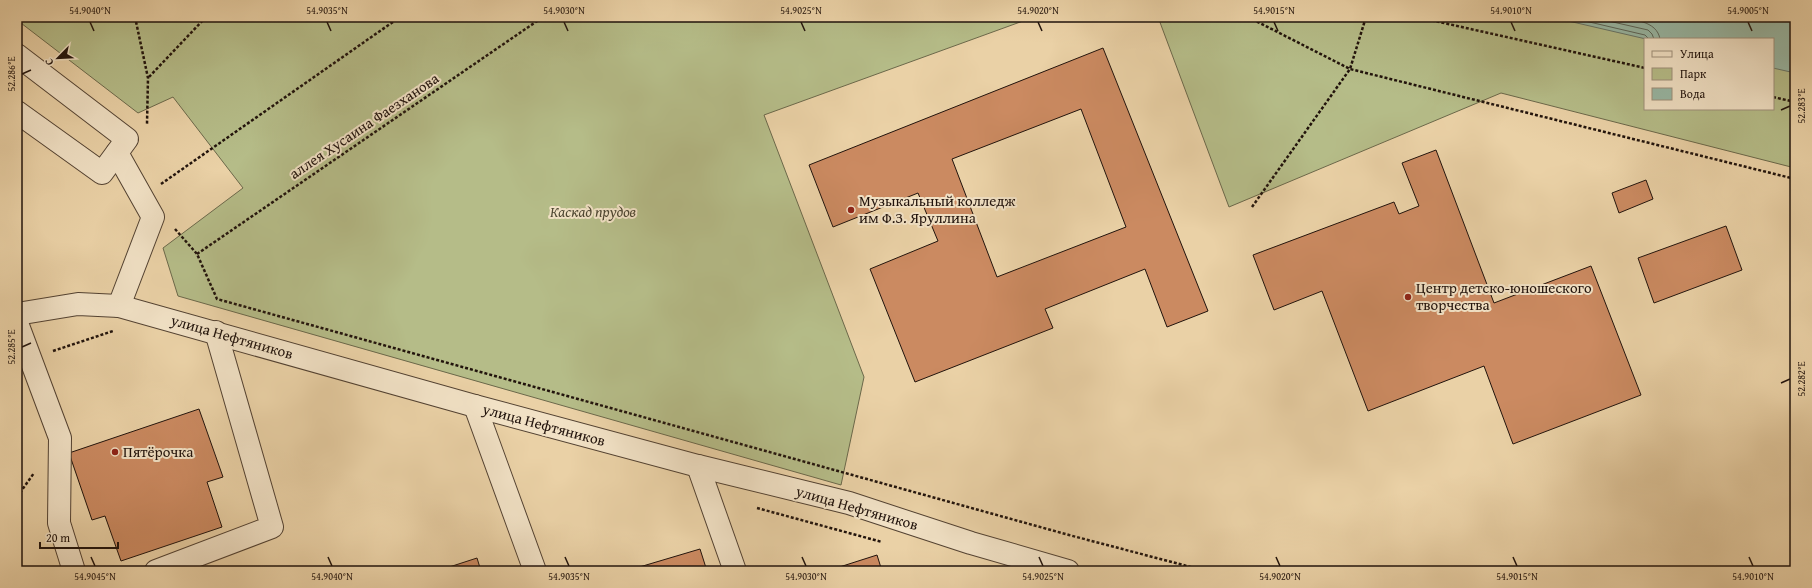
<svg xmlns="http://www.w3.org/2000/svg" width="1812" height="588" viewBox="0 0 1812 588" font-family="'Gentium Book Plus',serif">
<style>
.green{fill:#b5bc88;stroke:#6b684a;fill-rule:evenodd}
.water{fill:#98b7a4;stroke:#687567}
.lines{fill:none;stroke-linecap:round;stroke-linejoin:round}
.shore{stroke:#5c6558;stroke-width:1}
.building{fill:#cb8a61;stroke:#21130c;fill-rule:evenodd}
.minor-casing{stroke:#534232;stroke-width:24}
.path{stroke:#21130c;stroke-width:2.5;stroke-dasharray:3 2;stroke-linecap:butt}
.minor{stroke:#f1e1c5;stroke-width:22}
.ticks{fill:none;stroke:#21130c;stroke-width:1.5}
.poi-dot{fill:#8f2418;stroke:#f1e1c5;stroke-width:1.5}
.labels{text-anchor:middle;stroke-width:4;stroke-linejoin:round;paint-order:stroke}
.street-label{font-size:15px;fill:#21130c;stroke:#f1e1c5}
.poi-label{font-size:15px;fill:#21130c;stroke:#f1e1c5;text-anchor:start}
.park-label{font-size:15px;font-style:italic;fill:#4d4631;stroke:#f1e1c5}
.neatline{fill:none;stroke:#21130c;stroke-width:1.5}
.ticks-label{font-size:10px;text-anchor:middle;fill:#21130c}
</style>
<rect width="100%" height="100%" fill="#ead1a6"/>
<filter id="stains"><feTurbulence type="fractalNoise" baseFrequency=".005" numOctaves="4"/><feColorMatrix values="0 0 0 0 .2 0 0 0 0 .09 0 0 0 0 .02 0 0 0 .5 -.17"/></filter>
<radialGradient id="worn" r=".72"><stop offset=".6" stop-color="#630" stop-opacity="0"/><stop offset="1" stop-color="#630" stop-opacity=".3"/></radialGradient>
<g class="green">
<path d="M17,17H1034L764,115L864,377L841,485L178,296L163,248L243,188L173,97L138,113L17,20Z"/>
<path d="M1158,17H1795V168L1501,93L1229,207ZM1645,39H1773V109H1645Z"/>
</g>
<path class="water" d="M1551,17H1795V73L1773,68V39H1646Z"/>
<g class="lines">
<g class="shore">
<path d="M1568,17L1645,35L1649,39"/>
<path d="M1591,17L1648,30L1652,34L1654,39"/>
<path d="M1617,17C1632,20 1657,20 1660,39"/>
</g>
</g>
<g class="building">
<path d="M1103,48L1208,311L1167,327L1145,269L1045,309L1053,328L915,382L870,269L938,241L918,193L833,227L809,165ZM1081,109L1126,227L997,277L952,159Z"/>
<path d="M1436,150L1494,303L1591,266L1641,395L1513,444L1484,366L1368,411L1322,291L1274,310L1253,255L1394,202L1399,214L1419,206L1402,163Z"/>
<path d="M1646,180L1653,199L1619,213L1612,193Z"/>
<path d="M1726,226L1742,270L1654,303L1638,258Z"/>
<path d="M199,409L223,477L207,482L222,527L121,561L105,516L92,520L69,453Z"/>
<path d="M700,549L707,571H626Z"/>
<path d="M877,555L882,571H827Z"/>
<path d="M477,558L481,571H437Z"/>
</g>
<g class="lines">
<g class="minor-casing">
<g id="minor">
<path d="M17,55L127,139L102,173L17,112"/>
<path d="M117,153L153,217L119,306"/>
<path d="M17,314L78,304L119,306L475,406L698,466L849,503L971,543L1068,571"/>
<path d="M17,323L60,438L59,523L74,571"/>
<path d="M475,406L535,571"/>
<path d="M698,466L735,571"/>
<path d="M156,571L272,527L216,332"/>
</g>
</g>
<g class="path">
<path d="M135,17L148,78L147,124"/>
<path d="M1248,17L1350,69L1795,179"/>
<path d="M1417,17L1645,68"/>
<path d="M149,77L206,17"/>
<path d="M1773,97L1795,102"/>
<path d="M161,184L400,17"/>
<path d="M1252,207L1350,69L1366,17"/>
<path d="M175,229L197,254L217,299L1069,535L1206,571"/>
<path d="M197,254L543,17"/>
<path d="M53,351L113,331"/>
<path d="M17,497L34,473"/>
<path d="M757,508L882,542"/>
</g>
<use href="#minor" class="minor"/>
</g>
<path class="ticks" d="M90,22L94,31M327,22L331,31M564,22L568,31M801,22L805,31M1038,22L1042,31M1274,22L1278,31M1511,22L1515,31M1748,22L1752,31M22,74L31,70M1781,110L1790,106M22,347L31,343M1781,383L1790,379M91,557L95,566M328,557L332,566M565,557L569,566M802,557L806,566M1039,557L1043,566M1276,557L1280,566M1513,557L1517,566M1749,557L1753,566"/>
<g class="poi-dot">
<circle cx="851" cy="210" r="4"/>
<circle cx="1408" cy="297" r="4"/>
<circle cx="115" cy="452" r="4"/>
</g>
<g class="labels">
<g class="street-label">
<text transform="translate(364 126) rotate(-34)" y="5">аллея Хусаина Фаезханова</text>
<text transform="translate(232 337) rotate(16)" y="5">улица Нефтяников</text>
<text transform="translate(544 425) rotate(15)" y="5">улица Нефтяников</text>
<text transform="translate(857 508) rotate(16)" y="5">улица Нефтяников</text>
</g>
<g class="poi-label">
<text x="859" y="206">Музыкальный колледж<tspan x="859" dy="17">им Ф.З. Яруллина</tspan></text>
<text x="1416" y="293">Центр детско-юношеского<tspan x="1416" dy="17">творчества</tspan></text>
<text x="123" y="457">Пятёрочка</text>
</g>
<g class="park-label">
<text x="593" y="217">Каскад прудов</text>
</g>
</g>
<rect width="1812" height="588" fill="none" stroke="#ead1a6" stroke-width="44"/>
<rect x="1644" y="38" width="130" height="72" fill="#f1e1c5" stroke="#9e8f7b"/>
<rect x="1652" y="51" width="20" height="6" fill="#f1e1c5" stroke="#9e8f7b"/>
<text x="1680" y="58" font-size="12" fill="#21130c">Улица</text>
<rect x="1652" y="68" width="20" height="12" fill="#b5bc88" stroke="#9e8f7b"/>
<text x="1680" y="78" font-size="12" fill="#21130c">Парк</text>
<rect x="1652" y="88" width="20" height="12" fill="#98b7a4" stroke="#9e8f7b"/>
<text x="1680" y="98" font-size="12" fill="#21130c">Вода</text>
<g transform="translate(58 58) rotate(246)" stroke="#f1e1c5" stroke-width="3" paint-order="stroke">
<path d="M0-3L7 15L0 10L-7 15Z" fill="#21130c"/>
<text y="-6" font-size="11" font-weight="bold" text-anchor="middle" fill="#21130c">С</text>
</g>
<path d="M40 542v6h78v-6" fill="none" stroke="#21130c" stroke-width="2"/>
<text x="46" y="542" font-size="12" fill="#21130c" stroke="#f1e1c5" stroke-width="3" paint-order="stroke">20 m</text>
<rect x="22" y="22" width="1768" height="544" class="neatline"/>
<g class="ticks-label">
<text x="90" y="14">54.9040°N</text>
<text x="327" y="14">54.9035°N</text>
<text x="564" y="14">54.9030°N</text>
<text x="801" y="14">54.9025°N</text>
<text x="1038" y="14">54.9020°N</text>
<text x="1274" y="14">54.9015°N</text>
<text x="1511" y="14">54.9010°N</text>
<text x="1748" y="14">54.9005°N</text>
<text transform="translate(11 74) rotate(-90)" y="4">52.286°E</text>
<text transform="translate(1801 106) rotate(-90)" y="4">52.283°E</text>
<text transform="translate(11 347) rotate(-90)" y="4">52.285°E</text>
<text transform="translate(1801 379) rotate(-90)" y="4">52.282°E</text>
<text x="95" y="580">54.9045°N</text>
<text x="332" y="580">54.9040°N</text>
<text x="569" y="580">54.9035°N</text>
<text x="806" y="580">54.9030°N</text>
<text x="1043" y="580">54.9025°N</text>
<text x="1280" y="580">54.9020°N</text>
<text x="1517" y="580">54.9015°N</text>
<text x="1753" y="580">54.9010°N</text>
</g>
<rect width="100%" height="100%" filter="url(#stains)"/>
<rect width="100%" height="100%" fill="url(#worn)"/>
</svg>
